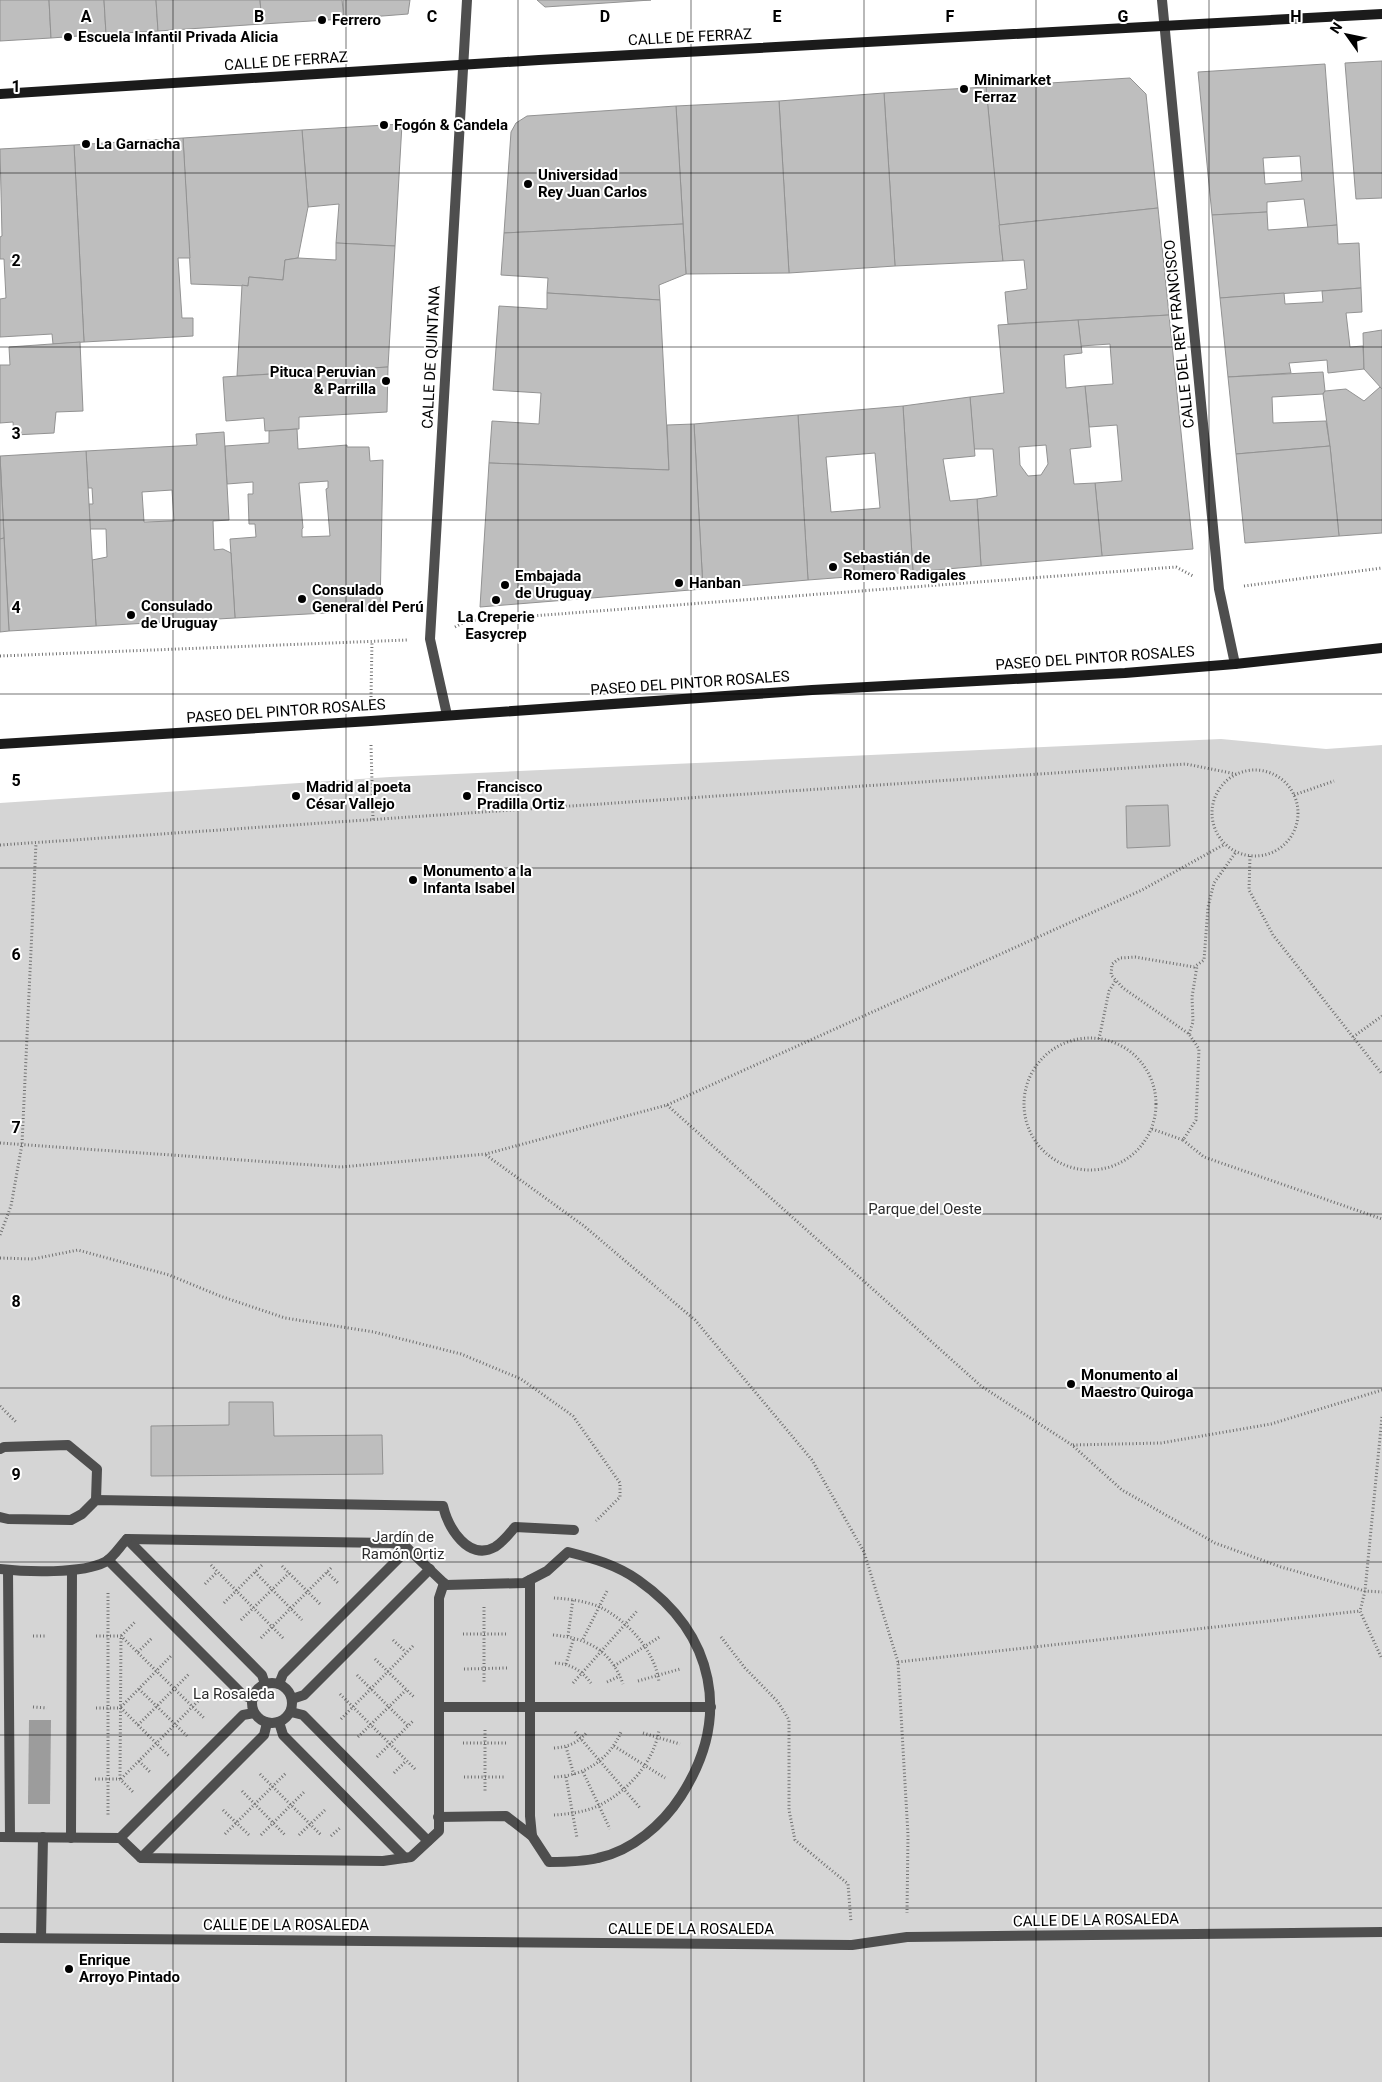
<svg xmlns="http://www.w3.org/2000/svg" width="1382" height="2082" viewBox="0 0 1382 2082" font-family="Roboto,sans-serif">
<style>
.green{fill:#d5d5d5}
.water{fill:#9c9c9c}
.building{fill:#bebebe;stroke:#929292;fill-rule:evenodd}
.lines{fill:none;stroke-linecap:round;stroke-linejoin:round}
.path{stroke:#707070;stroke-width:3;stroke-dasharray:1 2.5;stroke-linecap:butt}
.pedestrian{stroke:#4e4e4e;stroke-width:10}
.minor{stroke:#4e4e4e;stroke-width:10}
.secondary{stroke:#1b1b1b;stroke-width:10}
.grid{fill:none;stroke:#000;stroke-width:1;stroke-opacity:0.55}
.poi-dot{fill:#000;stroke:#fff;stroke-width:2}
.labels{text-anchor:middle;stroke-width:4;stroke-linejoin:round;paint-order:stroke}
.poi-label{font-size:15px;font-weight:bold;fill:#000;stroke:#fff;text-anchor:start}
.street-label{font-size:15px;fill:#000;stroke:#fff}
.park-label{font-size:15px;fill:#2c2c2c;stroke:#fff}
.grid-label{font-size:16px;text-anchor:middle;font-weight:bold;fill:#000;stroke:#fff;stroke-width:4;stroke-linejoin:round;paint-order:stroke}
</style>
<rect width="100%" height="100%" fill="#fff"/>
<path class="green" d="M1221,739L1326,749L1382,745V2082H0V803L390,777Z"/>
<path class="water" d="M29,1720H51L50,1804H28Z"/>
<g class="building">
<path d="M0,0H49L51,38L0,41Z"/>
<path d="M49,0H104L106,34L51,38Z"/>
<path d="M104,0H156L158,31L106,34Z"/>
<path d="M156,0H260L262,24L158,31Z"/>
<path d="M260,0H342L344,19L262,24Z"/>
<path d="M343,0H410L408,14L344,19Z"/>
<path d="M537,0H651L545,7Z"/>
<path d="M1382,61V198L1356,199L1345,63Z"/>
<path d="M1325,64L1337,225L1308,228L1304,199L1267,202V212L1212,215L1198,72ZM1300,156L1302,181L1265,184L1263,158Z"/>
<path d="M1130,78L1146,94L1158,208L999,225L986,87Z"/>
<path d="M986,87L1003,261L895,266L884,93Z"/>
<path d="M884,93L895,266L789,273L779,101Z"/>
<path d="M779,101L789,273L686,274L676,106Z"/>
<path d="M676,106L683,224L504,233L511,132L516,123L527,116Z"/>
<path d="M402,124L395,246L336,243L339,204L308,207L302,130Z"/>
<path d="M302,130L308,207L298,258L285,260L283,280L249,277L248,286L191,284L183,138Z"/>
<path d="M183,138L190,258H178L182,318H193V336L84,342L74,145Z"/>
<path d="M74,145L84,342L53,344L52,334L0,337V299L6,298L4,259H0V237L2,236L0,149Z"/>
<path d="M1158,208L1169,315L1008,324L1005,292L1027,289L1024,260L1003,261L999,225Z"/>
<path d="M1267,212L1268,230L1337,225L1338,244L1359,243L1361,288L1220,298L1212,215Z"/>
<path d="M683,224L686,274L659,285L660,300L547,293L548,278L501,275L504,233Z"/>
<path d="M336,243L395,246L388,367L237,376L242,285L248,286L249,277L283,280L285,260L298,258L336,260Z"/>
<path d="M1361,288L1362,312L1346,313L1350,347L1363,346L1364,369L1328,373L1327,360L1289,363L1291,373L1228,377L1220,298L1284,293L1285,304L1323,302L1322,291Z"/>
<path d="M547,293L660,300L669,470L489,463L492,421L539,424L541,393L493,390L499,306L547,309Z"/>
<path d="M1169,315L1193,549L1102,556L1095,483L1122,481L1117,425L1089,427L1085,386L1113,384L1110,344L1081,346L1078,320Z"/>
<path d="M1078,320L1082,353L1064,355L1066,388L1085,386L1091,447L1070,449L1074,484L1095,483L1102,556L981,566L977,499L997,496L993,449H974L970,397L1004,393L998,325ZM1046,445L1048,464L1041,475L1028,476L1020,465L1019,447Z"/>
<path d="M1382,330V389L1364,369L1363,333Z"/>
<path d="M80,342L83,411L56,412L54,433L14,435L13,422L0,423V365H10L9,347Z"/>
<path d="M388,367L387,412L299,417V429H297L265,431L264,418L226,421L223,377Z"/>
<path d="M1323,372L1325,391L1323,394L1272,397L1273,423L1326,421L1330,446L1236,454L1228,377Z"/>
<path d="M1380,387L1382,389V533L1339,536L1330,446L1323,394L1325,391L1346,389L1364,401Z"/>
<path d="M970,397L975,456L943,459L950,501L977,499L981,566L913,572L903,406Z"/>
<path d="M903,406L913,572L808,580L798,415ZM875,453L880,508L831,512L826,457Z"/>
<path d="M798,415L808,580L703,589L694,424Z"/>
<path d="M694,424L703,589L480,607L489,463L669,470L667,425Z"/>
<path d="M297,429L298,449L347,445V447H369L370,461L383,460L380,610L235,618L230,539L256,537L255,524H249L248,494H253V482L227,484L225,446L269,443V431ZM328,481V488L326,489L330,536L302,537V529L303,528L299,483Z"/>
<path d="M224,432L229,520L213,521L214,550L223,549L231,553L235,618L96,626L92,560L107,557L106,529H90L89,504H93L92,488H88L86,451L197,445L196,434ZM172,490L174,521L144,522L142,492Z"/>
<path d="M1330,446L1339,536L1245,543L1236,454Z"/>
<path d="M86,451L96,626L9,631L0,456Z"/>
<path d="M0,456L4,538L0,539Z"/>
<path d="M4,538L9,631L0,632V539Z"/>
<path d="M1168,805L1170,846L1127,848L1126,806Z"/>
<path d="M229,1402H273L274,1436L382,1435L383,1474L151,1476V1426L229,1425Z"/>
</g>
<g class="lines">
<g class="path">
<path d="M1244,586L1382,568"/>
<path d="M455,627L466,621L1176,567L1193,576"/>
<path d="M0,656L407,640"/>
<path d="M371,697L372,641"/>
<path d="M371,745L373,820"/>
<circle cx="1255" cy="813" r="43"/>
<path d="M1294,795L1334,781"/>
<path d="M0,845L1186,764L1236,774"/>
<path d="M1250,856L1249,890L1273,935L1382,1074"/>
<path d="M1189,1034L1193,1022L1192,997L1197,966"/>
<path d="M1353,1037L1382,1016"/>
<circle cx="1090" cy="1104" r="66"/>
<path d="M1099,1039L1109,991L1116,980"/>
<path d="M667,1105L981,1386L1072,1445L1122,1490L1215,1543L1281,1567L1365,1591L1382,1592"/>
<path d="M1152,1129L1183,1140L1196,1120L1199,1049L1189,1034L1123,988L1111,975L1112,964L1120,958L1135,957L1194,967L1204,960L1208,907L1214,883L1236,852"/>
<path d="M1183,1140L1204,1157L1382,1219"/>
<path d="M0,1143L341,1167L486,1154L667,1105L1142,890L1225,844"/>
<path d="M486,1155L584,1226L695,1320L812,1460L864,1552L898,1662L908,1835L907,1913"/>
<path d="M0,1235L11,1206L22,1144L36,843"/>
<path d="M0,1258L33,1259L78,1250L169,1275L220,1296L285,1318L374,1332L461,1354L521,1379L573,1416L620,1483V1497L596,1521"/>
<path d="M0,1406L16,1422"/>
<path d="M1382,1417L1365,1591L1360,1611L1382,1659"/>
<path d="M1073,1445L1161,1443L1271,1424L1382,1390"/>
<path d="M211,1565L284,1639"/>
<path d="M282,1566L320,1604"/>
<path d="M255,1572L302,1620"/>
<path d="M327,1572L339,1584"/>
<path d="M205,1584L217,1572"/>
<path d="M108,1593V1815"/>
<path d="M554,1598C569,1599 586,1601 600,1607C628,1621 655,1651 659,1682"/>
<path d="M224,1603L262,1565"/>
<path d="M484,1607V1683"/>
<path d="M241,1620L289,1573"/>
<path d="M463,1634H507"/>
<path d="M553,1635C587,1638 611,1650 623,1684"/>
<path d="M33,1636H47"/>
<path d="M96,1636H121L205,1719"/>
<path d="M568,1636L573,1599"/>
<path d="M721,1637L745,1668L778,1702L789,1720V1810L795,1840L848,1884L851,1922"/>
<path d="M261,1638L332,1567"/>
<path d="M583,1639L608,1589"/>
<path d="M393,1640L406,1652"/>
<path d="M138,1652L152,1638"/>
<path d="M375,1659L415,1698"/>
<path d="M898,1662L1360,1611"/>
<path d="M555,1663C571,1664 581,1670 591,1683"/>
<path d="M566,1664L574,1637"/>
<path d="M614,1666L661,1636"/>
<path d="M464,1669L507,1668"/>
<path d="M357,1675L408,1726"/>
<path d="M638,1681L680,1669"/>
<path d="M607,1682L620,1676"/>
<path d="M573,1683L637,1611"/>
<path d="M139,1689L187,1736"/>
<path d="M340,1694L415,1769"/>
<path d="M33,1707L47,1708"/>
<path d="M121,1707L171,1656"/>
<path d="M96,1708H121L169,1756"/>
<path d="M341,1719L414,1645"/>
<path d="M138,1725L189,1674"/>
<path d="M485,1730V1793"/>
<path d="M575,1732L641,1809"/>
<path d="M643,1733L680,1744"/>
<path d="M358,1737L406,1690"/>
<path d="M463,1743H507"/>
<path d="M614,1746L665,1778"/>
<path d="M566,1747L574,1775"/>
<path d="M554,1748C568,1747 578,1743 587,1732"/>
<path d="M377,1757L414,1720"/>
<path d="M139,1761L151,1773"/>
<path d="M583,1772L610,1829"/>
<path d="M394,1773L406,1761"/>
<path d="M260,1774L321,1835"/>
<path d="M464,1777H505"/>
<path d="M554,1777C584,1776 609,1760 621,1732"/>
<path d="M566,1777L577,1838"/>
<path d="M95,1779H120L133,1792"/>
<path d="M120,1779L121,1636L136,1621"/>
<path d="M121,1779L206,1693"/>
<path d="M242,1791L285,1835"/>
<path d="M223,1810L249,1835"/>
<path d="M554,1815C569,1814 586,1812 600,1805C628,1791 654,1762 659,1730"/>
<path d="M225,1834L286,1773"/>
<path d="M261,1835L305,1791"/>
<path d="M299,1835L325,1810"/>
<path d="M331,1836L341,1827"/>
</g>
<g class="pedestrian">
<path d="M0,1449L4,1447L68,1445L97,1469L96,1500"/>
<path d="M0,1517L8,1519L71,1520L82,1514L96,1500L443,1506C448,1527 468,1562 495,1547C503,1542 509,1534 515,1527L574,1530"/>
<path d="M127,1539L391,1543L404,1545L446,1585L524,1583L547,1571L568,1552C592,1558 617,1565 638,1580C715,1634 732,1717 681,1796C663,1824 632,1851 598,1858C582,1862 565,1862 549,1862L532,1836L506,1816L438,1817"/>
<path d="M127,1539L262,1675L265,1684"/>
<path d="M108,1560L243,1695L253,1699"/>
<path d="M0,1569C26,1572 82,1574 105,1562C114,1557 120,1546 127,1539"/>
<path d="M8,1570L10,1837"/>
<path d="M530,1580V1816L532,1836"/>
<circle cx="272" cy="1703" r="20"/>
<path d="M279,1684L283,1674L408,1549"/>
<path d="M292,1699L304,1695L430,1569"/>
<path d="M439,1707H711"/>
<path d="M291,1712L303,1715L428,1841"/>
<path d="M279,1722L283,1735L405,1858"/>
<path d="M0,1837L120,1838L243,1715L254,1713"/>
<path d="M71,1838L72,1570"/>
<path d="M120,1838L141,1858L383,1861L411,1857L439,1831V1598L444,1583"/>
<path d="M141,1858L264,1735L267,1723"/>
<path d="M41,1938L43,1837"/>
</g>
<g class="minor">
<path d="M1162,0L1219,589L1235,664"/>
<path d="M447,715L430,639L467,0"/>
<path d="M0,1938L852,1945L907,1937L1382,1932"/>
</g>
<g class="secondary">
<path d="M0,94L539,60L1382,14"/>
<path d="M0,744L371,721L812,690L1125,673L1235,664L1382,648"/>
</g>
</g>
<path class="grid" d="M173,0V2082M346,0V2082M518,0V2082M691,0V2082M864,0V2082M1036,0V2082M1209,0V2082M0,173H1382M0,347H1382M0,520H1382M0,694H1382M0,868H1382M0,1041H1382M0,1214H1382M0,1388H1382M0,1562H1382M0,1735H1382M0,1908H1382"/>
<g class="poi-dot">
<circle cx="322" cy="20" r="5"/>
<circle cx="68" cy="37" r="5"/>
<circle cx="964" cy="89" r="5"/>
<circle cx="384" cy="125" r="5"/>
<circle cx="86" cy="144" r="5"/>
<circle cx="528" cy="184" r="5"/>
<circle cx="386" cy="381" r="5"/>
<circle cx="833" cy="567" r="5"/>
<circle cx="679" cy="583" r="5"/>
<circle cx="505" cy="585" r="5"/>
<circle cx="302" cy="599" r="5"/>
<circle cx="496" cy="600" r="5"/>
<circle cx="131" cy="615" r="5"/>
<circle cx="296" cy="796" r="5"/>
<circle cx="467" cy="796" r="5"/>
<circle cx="413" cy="880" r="5"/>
<circle cx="1071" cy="1384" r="5"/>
<circle cx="69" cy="1969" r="5"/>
</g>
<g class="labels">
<g class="poi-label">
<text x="332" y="25">Ferrero</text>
<text x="78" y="42">Escuela Infantil Privada Alicia</text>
<text x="974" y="85">Minimarket<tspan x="974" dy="17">Ferraz</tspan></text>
<text x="394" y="130">Fogón &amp; Candela</text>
<text x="96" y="149">La Garnacha</text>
<text x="538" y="180">Universidad<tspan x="538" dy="17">Rey Juan Carlos</tspan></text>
<text x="376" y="377" text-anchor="end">Pituca Peruvian<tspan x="376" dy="17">&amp; Parrilla</tspan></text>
<text x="843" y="563">Sebastián de<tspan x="843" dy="17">Romero Radigales</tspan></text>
<text x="515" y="581">Embajada<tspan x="515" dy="17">de Uruguay</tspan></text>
<text x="689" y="588">Hanban</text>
<text x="312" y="595">Consulado<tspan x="312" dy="17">General del Perú</tspan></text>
<text x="141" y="611">Consulado<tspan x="141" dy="17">de Uruguay</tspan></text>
<text x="496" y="622" text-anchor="middle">La Creperie<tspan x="496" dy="17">Easycrep</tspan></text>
<text x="306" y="792">Madrid al poeta<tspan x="306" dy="17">César Vallejo</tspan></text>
<text x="477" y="792">Francisco<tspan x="477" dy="17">Pradilla Ortiz</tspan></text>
<text x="423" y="876">Monumento a la<tspan x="423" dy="17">Infanta Isabel</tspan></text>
<text x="1081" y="1380">Monumento al<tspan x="1081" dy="17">Maestro Quiroga</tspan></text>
<text x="79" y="1965">Enrique<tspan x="79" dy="17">Arroyo Pintado</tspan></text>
</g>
<g class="street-label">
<text transform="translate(690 37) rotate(-3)" y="5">CALLE DE FERRAZ</text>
<text transform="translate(286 61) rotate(-4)" y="5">CALLE DE FERRAZ</text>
<text transform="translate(1179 334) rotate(-96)" y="5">CALLE DEL REY FRANCISCO</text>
<text transform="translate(431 357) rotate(-87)" y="5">CALLE DE QUINTANA</text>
<text transform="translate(1095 658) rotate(-4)" y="5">PASEO DEL PINTOR ROSALES</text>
<text transform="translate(690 683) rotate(-4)" y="5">PASEO DEL PINTOR ROSALES</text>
<text transform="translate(286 711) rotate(-4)" y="5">PASEO DEL PINTOR ROSALES</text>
<text transform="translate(1096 1920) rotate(-1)" y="5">CALLE DE LA ROSALEDA</text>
<text x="286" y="1930">CALLE DE LA ROSALEDA</text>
<text x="691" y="1934">CALLE DE LA ROSALEDA</text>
</g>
<g class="park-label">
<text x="925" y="1214">Parque del Oeste</text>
<text x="403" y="1542">Jardín de<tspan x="403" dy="17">Ramón Ortiz</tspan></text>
<text x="234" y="1699">La Rosaleda</text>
</g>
</g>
<g class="grid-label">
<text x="86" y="22">A</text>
<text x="259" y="22">B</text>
<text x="432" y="22">C</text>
<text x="605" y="22">D</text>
<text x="777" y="22">E</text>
<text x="950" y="22">F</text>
<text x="1123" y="22">G</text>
<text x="1296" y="22">H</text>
<text x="16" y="92">1</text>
<text x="16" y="266">2</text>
<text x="16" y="439">3</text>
<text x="16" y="613">4</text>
<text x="16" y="786">5</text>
<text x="16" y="960">6</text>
<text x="16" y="1133">7</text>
<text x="16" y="1307">8</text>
<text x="16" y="1480">9</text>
</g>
<g transform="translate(1347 35) rotate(303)" stroke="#ffffff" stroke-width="4" paint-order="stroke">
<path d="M0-4L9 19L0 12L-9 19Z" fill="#000000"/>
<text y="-8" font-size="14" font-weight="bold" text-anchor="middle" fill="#000000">N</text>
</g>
</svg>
